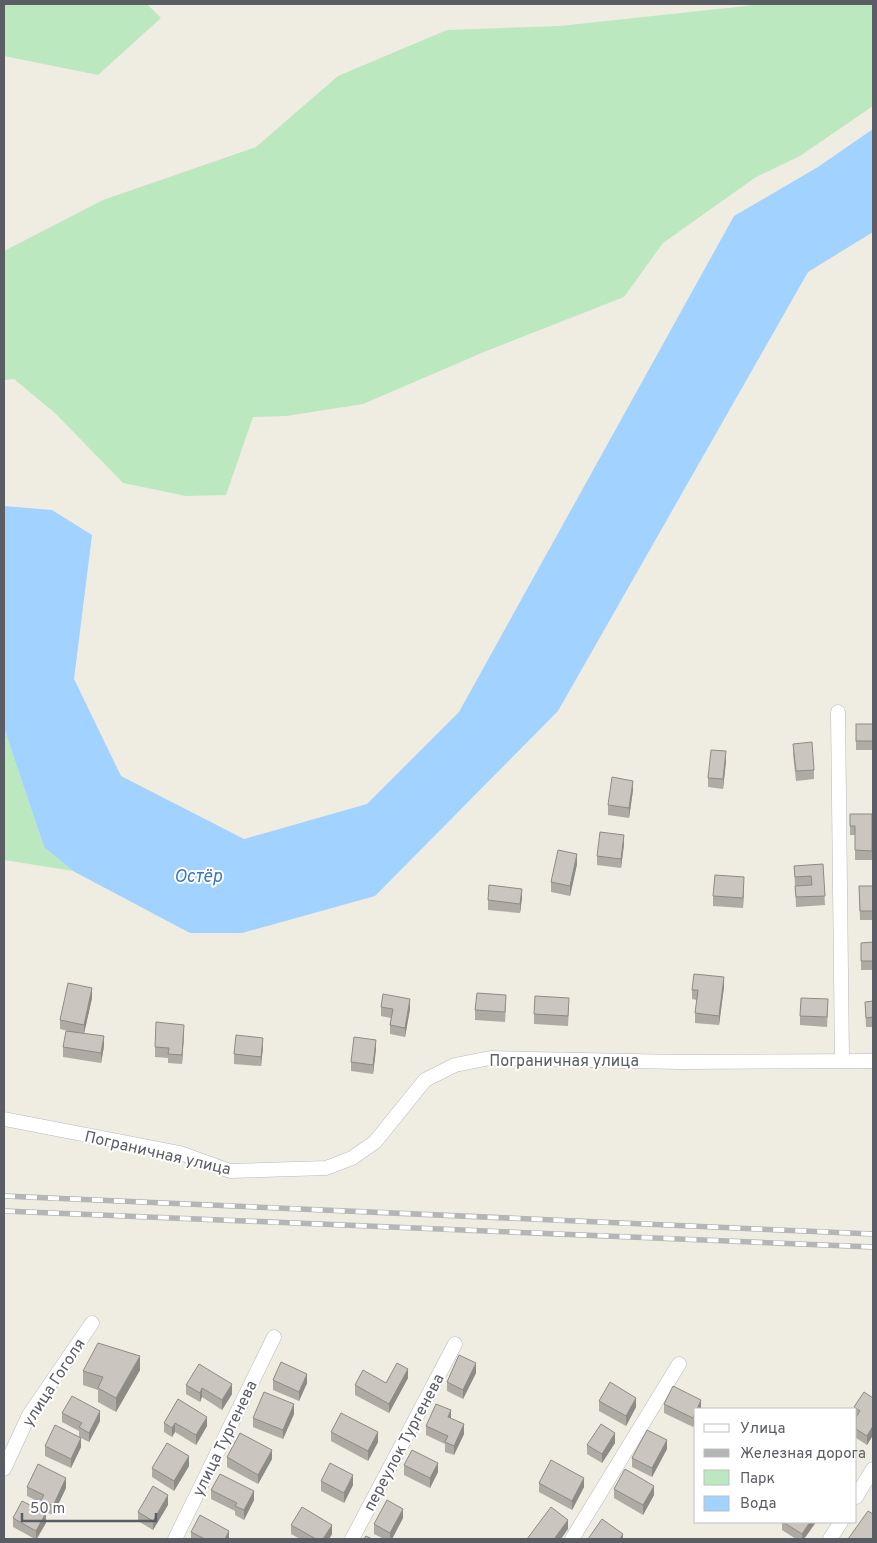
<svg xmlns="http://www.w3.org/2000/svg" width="877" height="1543" viewBox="0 0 877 1543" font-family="Overpass,sans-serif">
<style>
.green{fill:#bce8bf}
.water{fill:#a2d2ff}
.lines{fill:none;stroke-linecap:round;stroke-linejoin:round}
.minor-casing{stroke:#b7bac0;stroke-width:15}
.minor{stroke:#fff;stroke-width:14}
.rail-casing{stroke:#b4b5b5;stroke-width:5.5}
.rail{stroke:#fff;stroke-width:4;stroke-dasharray:11;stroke-linecap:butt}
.wall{fill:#aeaaa4}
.shaded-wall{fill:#8d8b86}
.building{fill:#cac6bf;stroke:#8d8b86}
.labels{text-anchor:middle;stroke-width:4;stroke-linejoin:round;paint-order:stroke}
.street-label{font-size:16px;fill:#5a5e64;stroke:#fff}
.water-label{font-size:18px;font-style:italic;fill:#3975c3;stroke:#fff}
</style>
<rect width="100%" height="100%" fill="#efece2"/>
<g class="green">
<path d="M4,4H147L161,18L98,75L4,56Z"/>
<path d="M764,4H873V106L800,156L756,177L663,243L624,297L484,352L363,404L286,416L253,417L226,495L186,496L123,483L56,414L14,379L4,380V251L103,200L256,147L338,76L447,30L560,26Z"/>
<path d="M4,728L44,847L73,871L4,860Z"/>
</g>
<path class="water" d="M873,129V232L808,272L558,711L375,896L242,933H190L73,871L44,847L4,728V506L52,510L92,535L74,679L121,776L244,839L367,804L459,712L734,216L818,167Z"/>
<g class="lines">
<g class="minor-casing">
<g id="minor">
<path d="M838,712L842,1060"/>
<path d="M4,1119L180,1153L230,1171L326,1168L352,1158L375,1142L425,1080L455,1065L490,1058L681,1062L873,1061"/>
<path d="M4,1469L29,1415L92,1323"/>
<path d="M856,1497L873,1469"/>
<path d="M175,1539L274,1337"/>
<path d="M352,1539L455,1344"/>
<path d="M572,1539L679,1364"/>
<path d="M830,1539L841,1522"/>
</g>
</g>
<use href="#minor" class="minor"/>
<g class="rail-casing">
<g id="rail">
<path d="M4,1196L873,1234"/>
<path d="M4,1211L873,1247"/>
</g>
</g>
<use href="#rail" class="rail"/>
</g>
<g class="wall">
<rect x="856" y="724" width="17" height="26"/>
<path d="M793,744L814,770V779L796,781L793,754Z"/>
<path d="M726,761L723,789L708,787V778Z"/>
<path d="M633,790L629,818L608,815V805Z"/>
<path d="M850,814H872V860H855V835H850Z"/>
<path d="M624,844L621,868L597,865V856Z"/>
<path d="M577,864L570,896L551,892V882Z"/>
<path d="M823,864L825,905L796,907L795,886L811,885L795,886L794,866Z"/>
<path d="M744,886L743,908L713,906V896Z"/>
<path d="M859,886H873V920H860Z"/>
<path d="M522,898L520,913L488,910V900Z"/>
<path d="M873,942V970H861V943Z"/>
<path d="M724,987L719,1025L695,1023V1013L697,1000L692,999V990Z"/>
<path d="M92,998L84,1033L104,1046L101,1063L63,1057V1047L68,1031L60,1029V1020Z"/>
<path d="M873,1001V1027H866L865,1002Z"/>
<path d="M506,1005L505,1022L475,1020V1010Z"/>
<path d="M381,1007L410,1009L405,1037L390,1034V1025L391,1018L381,1016Z"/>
<path d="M569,1007L568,1026L534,1024V1014Z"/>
<path d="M828,1009L827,1027L800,1025V1016Z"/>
<path d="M184,1034L182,1064L168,1063V1058L155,1057V1047Z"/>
<path d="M263,1047L261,1066L234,1064V1054Z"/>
<path d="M376,1049L373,1074L351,1071V1062Z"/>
<path d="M140,1370L116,1412L98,1402V1390L83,1385V1371Z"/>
<path d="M476,1373L463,1399L447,1391V1382Z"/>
<path d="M408,1378L389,1413L355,1395V1385L386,1383Z"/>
<path d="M273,1380L307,1383L299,1401L273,1390Z"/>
<path d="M186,1385L232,1394L222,1410L202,1397L200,1402L186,1394Z"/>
<path d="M873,1398V1435L867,1445L856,1438V1409H854V1407Z"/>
<path d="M178,1399L207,1426L196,1445L175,1432L172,1437L164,1432V1423Z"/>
<path d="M701,1400V1409H696L693,1427L664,1413V1404Z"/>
<path d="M599,1401L636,1407L626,1426L599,1411Z"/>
<path d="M62,1413L100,1421L89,1442L81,1438V1447L71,1468L45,1456V1446L79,1437V1431L62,1422Z"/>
<path d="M294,1414L283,1439L253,1427V1418Z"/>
<path d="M451,1418L464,1434L454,1455L445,1452V1444L426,1435V1426Z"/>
<path d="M331,1432L378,1442L368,1461L331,1441Z"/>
<path d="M615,1443L602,1463L587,1454V1445Z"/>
<path d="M667,1449L652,1477L632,1467V1458Z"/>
<path d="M227,1457L272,1459L258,1484L227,1467Z"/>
<path d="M404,1465L438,1472L430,1488L404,1475Z"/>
<path d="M189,1466L174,1491L152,1477V1468Z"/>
<path d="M321,1481L353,1485L344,1503L321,1491Z"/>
<path d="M539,1483L584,1487L572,1510L539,1492Z"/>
<path d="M27,1487L66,1488L53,1515L41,1510V1503L27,1496Z"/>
<path d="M614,1489L654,1495L643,1515L614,1498Z"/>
<path d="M211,1490L254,1500L244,1520L235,1515V1511L211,1499Z"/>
<path d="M168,1505L153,1530L138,1521V1512Z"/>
<path d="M13,1518L46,1523L37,1539H35L13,1527Z"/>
<path d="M403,1518L392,1539H384L374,1534V1524Z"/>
<path d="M782,1522H816L804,1539H796L782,1530Z"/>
<path d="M291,1525L332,1534L329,1539H300L291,1534Z"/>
<path d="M191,1532L229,1539H191Z"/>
</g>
<g class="shaded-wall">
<path d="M726,751V761L723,789V779Z"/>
<path d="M633,781V790L629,818V808Z"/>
<path d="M624,835V844L621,868V859Z"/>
<path d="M577,854V864L570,896V886Z"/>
<path d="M744,877V886L743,908V898Z"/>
<path d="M522,889V898L520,913V904Z"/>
<path d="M724,977V987L719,1025V1016Z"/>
<path d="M92,988V998L84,1034V1025Z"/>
<path d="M410,999V1009L405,1037V1028Z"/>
<path d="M184,1025V1034L182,1064V1055Z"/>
<path d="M104,1036V1046L101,1063V1053Z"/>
<path d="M263,1038V1047L261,1066V1057Z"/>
<path d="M376,1040V1049L373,1074V1065Z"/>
<path d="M140,1356V1370L116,1412V1398Z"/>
<path d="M476,1363V1373L463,1399V1390Z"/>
<path d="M408,1369V1378L389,1413V1404Z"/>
<path d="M307,1374V1383L299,1401V1392Z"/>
<path d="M232,1384V1394L222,1410V1400Z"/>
<path d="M202,1388V1397L200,1402V1393Z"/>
<path d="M636,1398V1407L626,1426V1416Z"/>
<path d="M701,1400V1409H697Z"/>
<path d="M294,1404V1414L283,1439V1430Z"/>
<path d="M451,1410V1420L448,1417Z"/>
<path d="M100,1411V1421L89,1442V1433Z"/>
<path d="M696,1411V1421L693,1427V1418Z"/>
<path d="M207,1417V1426L196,1445V1435Z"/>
<path d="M175,1423V1432L172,1437V1428Z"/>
<path d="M464,1424V1434L454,1455V1446Z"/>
<path d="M873,1426V1435L867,1445V1436Z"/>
<path d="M378,1432V1442L368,1461V1451Z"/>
<path d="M615,1433V1443L602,1463V1454Z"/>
<path d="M81,1438V1447L71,1468V1459Z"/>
<path d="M667,1440V1449L652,1477V1468Z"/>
<path d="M272,1450V1459L258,1484V1475Z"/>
<path d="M189,1456V1466L174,1491V1481Z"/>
<path d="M438,1463V1472L430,1488V1478Z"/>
<path d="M353,1475V1485L344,1503V1493Z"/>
<path d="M66,1478V1488L53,1515V1506Z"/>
<path d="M584,1478V1487L572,1510V1501Z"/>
<path d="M654,1486V1495L643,1515V1505Z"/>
<path d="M254,1491V1500L244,1520V1510Z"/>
<path d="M168,1495V1505L153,1530V1521Z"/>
<path d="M403,1509V1518L392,1539H390V1533Z"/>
<path d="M46,1513V1523L36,1539V1531Z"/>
<path d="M568,1520V1529L561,1539H554Z"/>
<path d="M810,1522H816L804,1539H802V1534Z"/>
<path d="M332,1525V1534L329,1539H323Z"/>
<path d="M229,1531V1539H225Z"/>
<path d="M623,1534V1539H620Z"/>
</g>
<g class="building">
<rect x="856" y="724" width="17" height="17"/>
<path d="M812,742L814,770L796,771L793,744Z"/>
<path d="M711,750L726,751L723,779L708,778Z"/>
<path d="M612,777L633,781L629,808L608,805Z"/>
<path d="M850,814H872V851L855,850V826H850Z"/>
<path d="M600,832L624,835L621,859L597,856Z"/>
<path d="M558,850L577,854L570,886L551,882Z"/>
<path d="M823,864L825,896L796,897L795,886L812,885L811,876L795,877L794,866Z"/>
<path d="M715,875L744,877L743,898L713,896Z"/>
<path d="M489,885L522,889L520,904L488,900Z"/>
<path d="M859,886H873V911H860Z"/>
<path d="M873,942V961H861V943Z"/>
<path d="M694,974L724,977L719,1016L695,1013L698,990H692Z"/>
<path d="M68,983L92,988L84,1025L60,1020Z"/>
<path d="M477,993L506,995L505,1012L475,1010Z"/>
<path d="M383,994L410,999L405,1028L390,1025L393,1009L381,1007Z"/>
<path d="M535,996L569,998L568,1016L534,1014Z"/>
<path d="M801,998L828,999L827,1017L800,1016Z"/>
<path d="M873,1001V1017L866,1018L865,1002Z"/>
<path d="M156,1022L184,1025L182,1055L168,1054L169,1048L155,1047Z"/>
<path d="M66,1031L104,1036L101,1053L63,1047Z"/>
<path d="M236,1035L263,1038L261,1057L234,1054Z"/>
<path d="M354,1037L376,1040L373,1065L351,1062Z"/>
<path d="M98,1343L140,1356L116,1398L98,1388L103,1377L83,1371Z"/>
<path d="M459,1355L476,1363L463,1390L447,1382Z"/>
<path d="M281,1362L307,1374L299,1392L273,1380Z"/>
<path d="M397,1363L408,1369L389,1404L355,1385L363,1370L386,1383Z"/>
<path d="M199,1364L232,1384L222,1400L202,1388L200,1393L186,1385Z"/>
<path d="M610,1382L636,1398L626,1416L599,1401Z"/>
<path d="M673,1386L701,1400L697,1409H696V1411L693,1418L664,1404Z"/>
<path d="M264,1392L294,1404L283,1430L253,1418Z"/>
<path d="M864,1392L873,1398V1426L867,1436L856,1429V1417L860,1411L854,1407Z"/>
<path d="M72,1396L100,1411L89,1433L79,1427L82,1423L62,1413Z"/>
<path d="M178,1399L207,1417L196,1435L175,1423L172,1428L164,1423Z"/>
<path d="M436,1404L451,1410L448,1417L464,1424L454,1446L445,1442L448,1436L426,1426Z"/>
<path d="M341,1413L378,1432L368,1451L331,1432Z"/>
<path d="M601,1424L615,1433L602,1454L587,1445Z"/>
<path d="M55,1425L81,1438L71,1459L45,1446Z"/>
<path d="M647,1430L667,1440L652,1468L632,1458Z"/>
<path d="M240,1433L272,1450L258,1475L227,1457Z"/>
<path d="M167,1443L189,1456L174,1481L152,1468Z"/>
<path d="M412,1450L438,1463L430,1478L404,1465Z"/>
<path d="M551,1460L584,1478L572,1501L539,1483Z"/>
<path d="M330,1463L353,1475L344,1493L321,1481Z"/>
<path d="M38,1464L66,1478L53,1506L41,1500L44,1495L27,1487Z"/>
<path d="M625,1469L654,1486L643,1505L614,1489Z"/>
<path d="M220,1474L254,1491L244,1510L235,1506L237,1503L211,1490Z"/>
<path d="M153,1486L168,1495L153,1521L138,1512Z"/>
<path d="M387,1500L403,1509L390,1533L374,1524Z"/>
<path d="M22,1501L46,1513L36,1531L13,1518Z"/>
<path d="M302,1507L332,1525L323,1539H316L291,1525Z"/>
<path d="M551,1507L568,1520L554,1539H527Z"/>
<path d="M868,1511L873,1514V1539H848Z"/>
<path d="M200,1515L229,1531L225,1539H205L191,1532Z"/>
<path d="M602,1519L623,1534L620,1539H588Z"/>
<path d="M783,1522H810L802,1534Z"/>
<path d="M366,1536L372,1539H364Z"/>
</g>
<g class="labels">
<g class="street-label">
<text x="564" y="1066">Пограничная улица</text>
<text transform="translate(158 1152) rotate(13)" y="6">Пограничная улица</text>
<text transform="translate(53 1382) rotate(-57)" y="6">улица Гоголя</text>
<text transform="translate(224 1438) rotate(-64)" y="6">улица Тургенева</text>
<text transform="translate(403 1442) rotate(-62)" y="6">переулок Тургенева</text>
</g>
<g class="water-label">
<text x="198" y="882">Остёр</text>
</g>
</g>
<rect width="877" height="1543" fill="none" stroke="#5a5e64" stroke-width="10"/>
<rect x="694" y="1408" width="162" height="115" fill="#ffffff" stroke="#bdbfc1"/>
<rect x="704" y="1424" width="25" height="8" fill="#ffffff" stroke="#bdbfc1"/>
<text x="740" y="1433" font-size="15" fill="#5a5e64">Улица</text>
<rect x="704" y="1449" width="25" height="8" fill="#b4b5b5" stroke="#bdbfc1"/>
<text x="740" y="1458" font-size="15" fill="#5a5e64">Железная дорога</text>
<rect x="704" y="1470" width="25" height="15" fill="#bce8bf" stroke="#bdbfc1"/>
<text x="740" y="1483" font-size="15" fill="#5a5e64">Парк</text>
<rect x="704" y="1496" width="25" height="15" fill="#a2d2ff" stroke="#bdbfc1"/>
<text x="740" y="1508" font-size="15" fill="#5a5e64">Вода</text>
<path d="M22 1513v8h134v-8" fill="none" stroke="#5a5e64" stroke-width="2.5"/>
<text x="30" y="1513" font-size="15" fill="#5a5e64" stroke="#ffffff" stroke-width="4" paint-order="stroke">50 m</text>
</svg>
